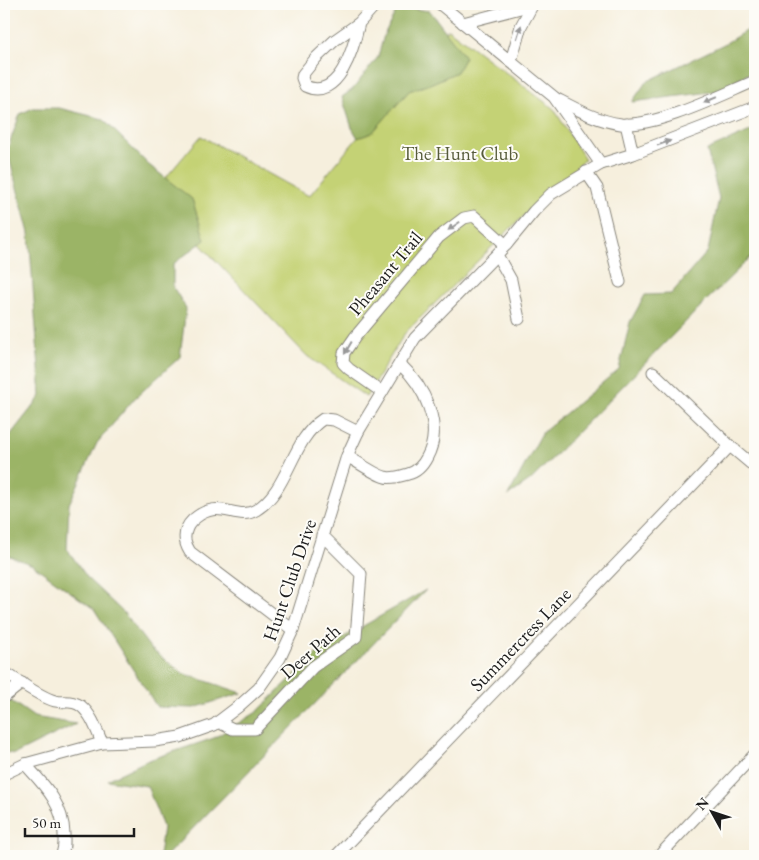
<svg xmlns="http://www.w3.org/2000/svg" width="759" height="860" viewBox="0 0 759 860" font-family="'EB Garamond',serif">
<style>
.green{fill:#c4d274;stroke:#707748}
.forest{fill:#9bb466;stroke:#5c6841}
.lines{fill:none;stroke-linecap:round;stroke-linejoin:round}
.street-casing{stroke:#89867c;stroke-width:13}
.street{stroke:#fff;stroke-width:11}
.oneway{fill:#999}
.labels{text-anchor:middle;stroke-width:4;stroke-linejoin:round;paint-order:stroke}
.park-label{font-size:19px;fill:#575c3b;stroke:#fdfcf7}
.street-label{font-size:19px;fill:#1c1c1c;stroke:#fdfcf7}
</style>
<rect width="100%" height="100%" fill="#fdfcf7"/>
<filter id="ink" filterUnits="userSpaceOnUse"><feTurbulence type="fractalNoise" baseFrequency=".02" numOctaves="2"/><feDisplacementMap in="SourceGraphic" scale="10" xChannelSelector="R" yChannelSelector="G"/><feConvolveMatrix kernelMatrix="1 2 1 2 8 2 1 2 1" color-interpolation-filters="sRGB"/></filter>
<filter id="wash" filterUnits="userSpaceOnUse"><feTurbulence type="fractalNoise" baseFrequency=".0096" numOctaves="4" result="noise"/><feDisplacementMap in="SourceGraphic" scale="20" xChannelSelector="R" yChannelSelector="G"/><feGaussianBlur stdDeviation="1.12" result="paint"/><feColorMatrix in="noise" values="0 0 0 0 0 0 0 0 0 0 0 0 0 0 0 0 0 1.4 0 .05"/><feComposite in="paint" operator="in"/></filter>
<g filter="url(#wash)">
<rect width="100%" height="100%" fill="#f6efdd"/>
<path class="green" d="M448,29L554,109L585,159L512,227L405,333L366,397L307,356L152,194L201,136L309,196Z"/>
<g class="forest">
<path d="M398,7L430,11L465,57L457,72L430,84L409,91L372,133L358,138L352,128L342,97L353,89L378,57L384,35Z"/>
<path d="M755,25V70L719,91L632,102L646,82L726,43Z"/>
<path d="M33,108H59L103,119L149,165L192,199L205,240L173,264V287L186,308L180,357L134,399L97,443L69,504L67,549L89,580L124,613L151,649L182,673L242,693L194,708L157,707L94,609L33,565L4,554V443L41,396L29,233L7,150L20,114Z"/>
<path d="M755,129V253L707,300L531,480L508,496L542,433L619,369L630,322L645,295L671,294L708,251L719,198L707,150Z"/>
<path d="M426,590L166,856H159L163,827L147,786L107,780L146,761L214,738L257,712L318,652Z"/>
<path d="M4,696L34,717L76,724L15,754L4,752Z"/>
</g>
</g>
<g filter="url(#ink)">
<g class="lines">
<g class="street-casing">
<g id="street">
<path d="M440,4L554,97L601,164"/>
<path d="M359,23C354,47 339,102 305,86L302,78L303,74L316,58L335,40L359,23L376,4"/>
<path d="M463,23L532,5"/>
<path d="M511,61L521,26L533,4"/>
<path d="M557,99C578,110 598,121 621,124C658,127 721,95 755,81"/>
<path d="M626,124L633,154"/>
<path d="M586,172L597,188L620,282"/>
<path d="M497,255L511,280L519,319"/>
<path d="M653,372L730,446L755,467"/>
<path d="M382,392L349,369L343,363L344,353L355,337L439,237L464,218L474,216L506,245"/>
<path d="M347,456C356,461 376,475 385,477C391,479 401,476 408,474C416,472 423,465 427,457C444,426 424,386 400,364"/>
<path d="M293,630L190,552C185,544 183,537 187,528C190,521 195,518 201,514C222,501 238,521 256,510C289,490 291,440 323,419L334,420L358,432"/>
<path d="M4,672C19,681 38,696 55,701C64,703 73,700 81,706C92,715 97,731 102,743"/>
<path d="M4,697L22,683"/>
<path d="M218,722L233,729H255L313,667L356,637L361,574L322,535"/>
<path d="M25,764C44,785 63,803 64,834C64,842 65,849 61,856"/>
<path d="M4,774L25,764L102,743L155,741L180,737L214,725L239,706L259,688L280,658L293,630L347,456L358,432L415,338L506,245L534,211L551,194L601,164L633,154L755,107"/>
<path d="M336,856L730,446"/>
<path d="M659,856L755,754"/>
</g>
</g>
<use href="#street" class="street"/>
</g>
<defs><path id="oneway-solid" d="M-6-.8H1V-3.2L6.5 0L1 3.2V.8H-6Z" transform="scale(1.25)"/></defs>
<g class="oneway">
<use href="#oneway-solid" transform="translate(519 32) rotate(-72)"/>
<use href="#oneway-solid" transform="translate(710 100) rotate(157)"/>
<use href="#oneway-solid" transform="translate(664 143) rotate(-20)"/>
<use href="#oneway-solid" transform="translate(454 226) rotate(145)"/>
<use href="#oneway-solid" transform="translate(348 348) rotate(120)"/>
</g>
</g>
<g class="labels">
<g class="park-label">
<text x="460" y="160">The Hunt Club</text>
</g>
<g class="street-label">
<text transform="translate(385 273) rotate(-50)" y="7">Pheasant Trail</text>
<text transform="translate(289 580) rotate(-71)" y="7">Hunt Club Drive</text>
<text transform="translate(520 639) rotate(-46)" y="7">Summercress Lane</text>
<text transform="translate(310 651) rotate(-41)" y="7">Deer Path</text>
</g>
</g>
<rect width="759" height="860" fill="none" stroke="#fdfcf7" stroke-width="20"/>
<g transform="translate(712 812) rotate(310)" stroke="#fdfcf7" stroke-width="4" paint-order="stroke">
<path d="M0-4L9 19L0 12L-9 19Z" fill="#1c1c1c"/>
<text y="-8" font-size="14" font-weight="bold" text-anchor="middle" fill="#1c1c1c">N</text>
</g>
<path d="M25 828v8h109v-8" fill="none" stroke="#1c1c1c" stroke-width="2.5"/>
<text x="32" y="828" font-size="15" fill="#1c1c1c" stroke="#fdfcf7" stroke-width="4" paint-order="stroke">50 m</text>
</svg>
